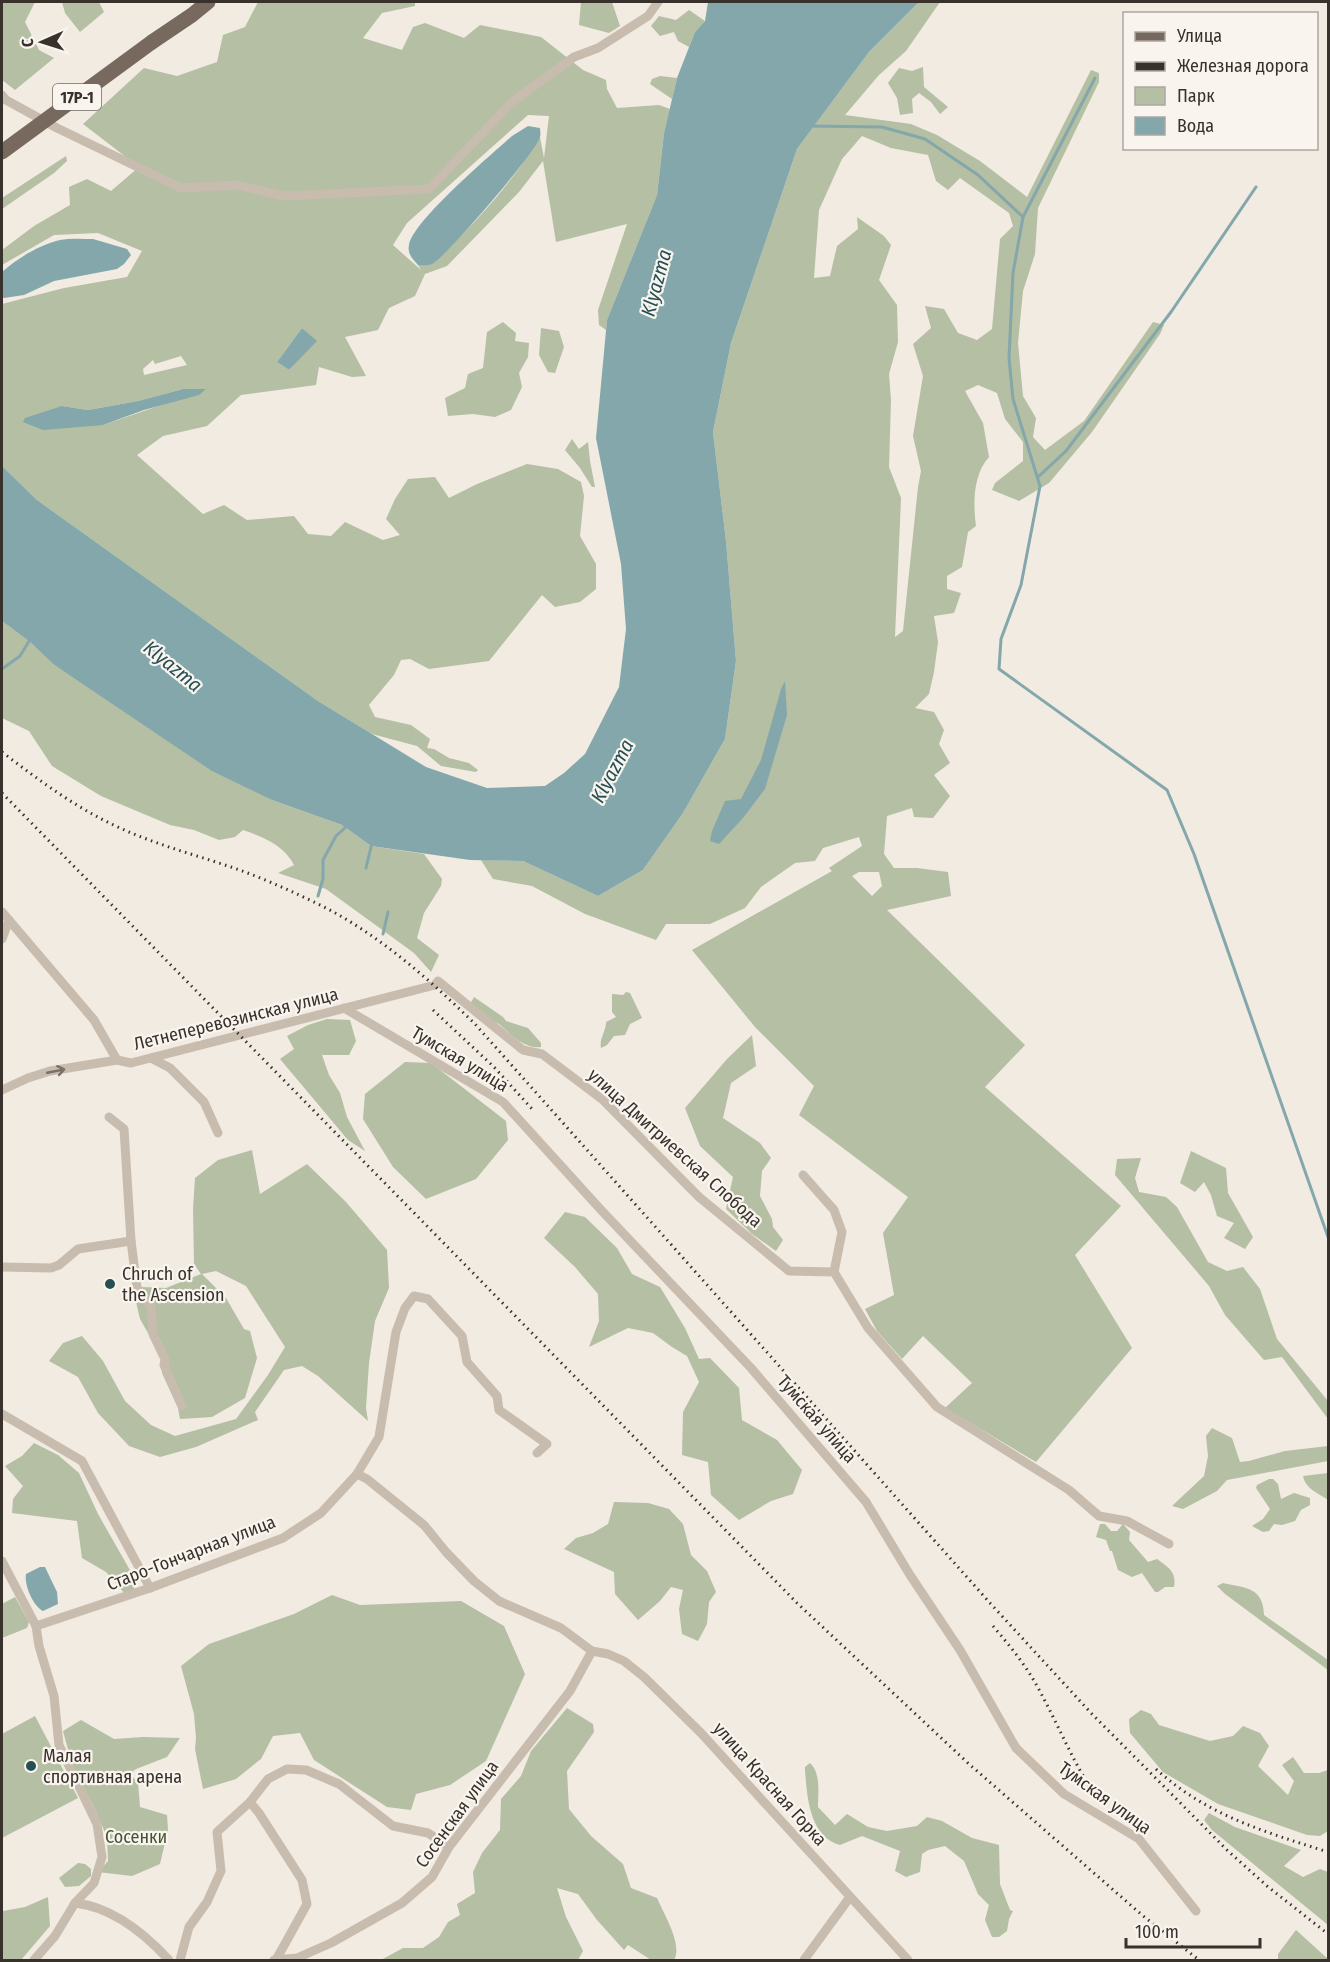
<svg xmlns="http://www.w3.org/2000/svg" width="1330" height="1962" viewBox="0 0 1330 1962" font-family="'Fira Sans Condensed',sans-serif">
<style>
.green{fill:#b4bfa3;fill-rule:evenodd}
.water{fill:#84a7ab}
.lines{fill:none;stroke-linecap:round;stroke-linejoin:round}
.stream{stroke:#84a7ab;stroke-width:3}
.street{stroke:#c8bcaf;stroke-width:9}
.primary{stroke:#78695f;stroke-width:15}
.rail{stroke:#38312c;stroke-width:3;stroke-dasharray:1.5 4.5;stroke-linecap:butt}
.primary-bridge{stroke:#78695f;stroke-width:15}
.oneway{stroke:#797067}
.poi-dot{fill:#264f55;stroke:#f9f5ee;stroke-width:2}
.labels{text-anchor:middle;stroke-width:4.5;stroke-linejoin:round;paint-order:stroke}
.shield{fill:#f9f5ee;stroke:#726c66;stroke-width:1.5}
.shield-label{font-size:16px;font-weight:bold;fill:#38312c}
.street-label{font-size:18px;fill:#38312c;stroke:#f9f5ee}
.poi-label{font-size:18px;fill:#38312c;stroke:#f9f5ee;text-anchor:start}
.park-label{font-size:18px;fill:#455432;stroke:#f9f5ee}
.water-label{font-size:20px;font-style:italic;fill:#264f55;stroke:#f9f5ee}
</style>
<rect width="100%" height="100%" fill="#f1ebe2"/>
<g class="green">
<path d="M2,2H35L25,22L39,50L54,58L15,90L2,80Z"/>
<path d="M62,2H99L104,12L80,32L65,13Z"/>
<path d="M258,2H415V6L382,13L363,38L402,50L413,27L425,23L464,38L480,25L541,37L583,70L606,80L607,89L617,108L659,105L670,109L664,133L657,195L607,320L606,330L599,325L598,310L627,224L556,242L543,161L519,192L447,266L425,274L415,296L389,308L378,330L345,337L366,376L352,377L319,367L316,385L241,395L207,426L163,436L137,455L203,514L224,505L247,520L294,516L308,534L331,536L345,522L383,540L400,535L386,519L395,499L408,479L435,477L449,498L477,484L527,464L558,469L581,482L584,496L580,536L596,564V589L580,602L555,607L542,595L489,661L429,669L410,659L401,660L394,675L369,705L375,717L411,725L430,739L427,748L434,749L449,758L469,763L478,770L476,772L441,766L417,746L372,734L318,701L37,500L2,466V304L64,288L127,277L142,251L98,233L54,235L2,265V250L34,226L70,205L69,187L87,179L111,191L139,167L83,124L144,68L177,76L217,62L223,35L245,27ZM528,115L549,116L544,158L540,137C512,183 471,229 431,264L418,265L421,270L393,245L407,223ZM302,328L316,341L289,370L277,362ZM181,356L187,365L144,375L143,369L153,360L155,364ZM183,389L205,390L103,425L62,406L88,410L138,401Z"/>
<path d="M581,2H612L620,26L609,33L579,25Z"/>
<path d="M919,2H940L906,51L879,75L845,115L911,124L937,135L980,161L1027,197L1091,70L1099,73V82L1038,208L1035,254L1023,291L1018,343L1023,396L1036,418L1033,437L1045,450L1084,421L1153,322L1164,325L1160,334L1092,432L1049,483L1019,501L992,490L995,483L1023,461V442L1005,419L997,393L978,385L965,391L983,423L989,457C973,474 973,504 976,526L968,532L962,567L947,576V589L961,593L954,613L934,616L938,642L934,672L929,694L915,708L934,712L944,730L939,744L950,763L934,775L950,796L933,818L914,817L912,808L887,816L884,854L894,868H917L948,872L951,896L887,910L1025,1045L985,1087L1121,1206L1075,1255L1132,1348L1036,1462L945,1408L972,1383L923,1336L902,1359L877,1331L865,1309L894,1295L883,1233L908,1197L799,1115L814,1086L755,1027L692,950L832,871L829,868L862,846L859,837L823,848L815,861L795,863L761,887L745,908L710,924H666L656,940L585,914L532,886L493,879L481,860L523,861L598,896L643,870L683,813L725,739L736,661L726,541L713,432L731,343L797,149L869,52ZM862,136L891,148L928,155L936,181L948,190L960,178L1009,213L1013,226L1000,239L992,329L977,340L958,333L944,309L925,306L931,328L913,344L923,376L913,436L921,471L918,487L903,631L895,637L901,498L889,467L891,400L889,374L898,342L897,305L879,280L891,245L884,236L857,217L858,229L837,246L830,276L814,278L819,210L842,159ZM859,872H879L882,886L872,896L852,876Z"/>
<path d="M689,10L705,21L695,32L689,47L678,41L674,32L660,36L651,26L659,16L676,20Z"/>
<path d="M923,67L924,87L948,107L940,114L931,102L919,93L912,99L913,113L900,115L897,98L888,83L899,68L912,71Z"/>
<path d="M660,76L677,78L672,99L650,84L652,79Z"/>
<path d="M66,156L67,161L54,173L2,209V198Z"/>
<path d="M503,322L516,333L515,341L529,343L528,357L519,373L522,387L511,410L495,417L473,414L448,416L445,398L465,388L468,374L483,368L487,332Z"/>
<path d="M541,328L559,331L564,347L555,373L548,372L539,355Z"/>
<path d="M572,439L579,449L588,442L590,461L595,487H592L580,468L565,450Z"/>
<path d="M2,621L30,642L53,664L272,800L342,825L371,846L424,854L442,879L441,886L424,913L417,938L439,955L431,972L414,953L326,889L278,873L294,865C284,845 263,837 243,830L235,837L219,840L194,830L170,825L101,796L52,766L29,731L2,718Z"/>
<path d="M626,992L630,993L642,1018L630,1024L625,1035L614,1036L607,1045L601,1048C599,1038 606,1032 606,1022L616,1017L612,1012V994L623,995Z"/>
<path d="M474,997L503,1017L506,1021L528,1028L541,1043V1047C524,1049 511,1034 499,1024L495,1022L470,1004Z"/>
<path d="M327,1019L350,1020L356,1041L349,1055H322L329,1075L340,1093L347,1117L365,1151L348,1140L280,1059L294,1049L287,1036L308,1025Z"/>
<path d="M752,1035L756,1066L731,1083L723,1118L760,1143L771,1158L762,1171L760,1196L772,1219L773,1227L783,1240L776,1251L752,1234L726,1209L733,1177L700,1146L685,1108L727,1059Z"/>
<path d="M405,1062L431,1063L506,1121L508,1140L476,1179L426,1199L393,1167L363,1119L365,1094Z"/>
<path d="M252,1150L260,1194L307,1164L346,1202L387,1250L389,1288L375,1321L369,1363L366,1408L368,1421L318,1376L302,1366L284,1370L255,1412L258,1420L196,1447L160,1457L129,1446L98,1413L78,1377L49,1361L63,1343L82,1336L103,1361L125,1401L151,1425L175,1436L236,1419L268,1375L285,1347L246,1286L216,1271L202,1274L226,1298L244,1329L250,1331L257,1358L245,1398L212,1417L180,1419L178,1408L162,1373L164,1361L140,1319L133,1289L141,1287L166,1288L201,1274L194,1264L193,1209L195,1178L218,1160Z"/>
<path d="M1191,1151L1226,1168L1228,1193L1253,1237L1245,1249L1224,1238L1234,1223L1217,1216L1211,1195L1204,1182L1195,1192L1180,1183Z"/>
<path d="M1141,1158L1135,1178L1139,1192L1166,1197L1177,1207L1208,1262L1227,1271L1243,1267L1260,1289L1277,1339L1328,1401V1419L1282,1357L1264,1360L1225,1315L1209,1286L1115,1175L1117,1159Z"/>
<path d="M565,1212L585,1217L617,1248L632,1274L660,1287L685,1328L699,1359L710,1358L739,1388L742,1420L777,1440L802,1470L793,1494L771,1501L739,1520L711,1495L708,1462L682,1455L683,1412L699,1382L687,1356L672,1347L653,1333L628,1328L589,1347L599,1321L598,1294L575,1267L544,1238Z"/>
<path d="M1212,1428L1232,1438L1240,1462L1249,1461L1285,1451L1328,1446V1461L1227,1480L1217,1491L1183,1509L1172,1506L1204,1476L1208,1456L1206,1436Z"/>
<path d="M34,1443L58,1455L79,1473L98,1514L135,1579L134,1590L125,1594L106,1572L82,1558L77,1521L12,1513L13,1499L23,1486L5,1466L22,1456Z"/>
<path d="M1328,1473V1500C1319,1493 1306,1490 1303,1476Z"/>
<path d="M1269,1479H1273L1278,1484L1281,1499L1294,1493L1310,1498V1505L1301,1510L1295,1521L1282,1525L1274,1524L1269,1531L1263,1532L1252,1526L1263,1519L1270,1509L1256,1488L1257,1485Z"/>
<path d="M614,1502L648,1503L669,1509L683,1524L691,1555L707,1571L716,1592L709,1602L707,1624L698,1641L682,1634L679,1609L683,1590L671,1587L660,1601L638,1620L615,1594L614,1572L564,1549L576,1538L593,1533L608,1524Z"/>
<path d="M1100,1524H1105L1111,1531H1117L1123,1524L1130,1532L1129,1540L1148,1562L1157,1559C1168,1567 1177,1572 1174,1587H1165L1158,1592H1155L1142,1573L1132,1577L1118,1570L1112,1551H1110L1106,1540L1096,1537Z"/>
<path d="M1223,1583C1246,1588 1263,1587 1264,1615L1328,1660V1670L1225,1594L1217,1586Z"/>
<path d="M332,1595L360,1605L461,1601L504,1626L525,1674L486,1761L450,1785L416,1794L411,1810L387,1807L314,1760L300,1733L273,1736L261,1759L236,1779L203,1789L195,1749L196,1738L194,1714L181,1666L209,1644L294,1614Z"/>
<path d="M15,1597L29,1622L27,1628L2,1638V1604Z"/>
<path d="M567,1708L593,1724L594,1732L567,1771L569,1809L591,1836L623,1864L631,1888L657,1898C664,1914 683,1945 674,1960H651L628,1945L624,1950L597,1920L578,1894L557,1888L566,1917L583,1951L578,1960H381L403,1948H423L439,1937L448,1922L460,1915L457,1904L475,1893L473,1872L482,1853L500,1830L501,1799L521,1776L531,1751Z"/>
<path d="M1141,1710L1151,1714L1159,1725L1210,1741L1233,1736L1243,1726L1260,1733L1269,1746L1258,1766L1288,1795L1294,1781L1282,1765L1293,1757L1304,1773H1319L1328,1770V1831L1320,1836L1307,1835L1218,1804L1163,1772L1130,1733L1129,1719Z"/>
<path d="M35,1716L78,1798L2,1838V1734Z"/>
<path d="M81,1720L114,1739L143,1737L180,1738L167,1757L136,1769L129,1774L138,1782L140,1807L167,1815L168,1830L160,1864L132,1876L98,1872L108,1861L107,1837L94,1807L73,1768L63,1731Z"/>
<path d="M810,1763C821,1773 818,1793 818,1807L835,1825L847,1814L868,1827L887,1831L917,1826L927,1817L942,1821L972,1838L999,1845L1000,1884L1010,1910L1013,1911L1009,1919L1007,1931L999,1937H992L985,1920L989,1905L978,1894L964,1861L945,1846L928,1850L922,1854L920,1872L906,1877L895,1871L900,1851L862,1836L840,1845C809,1837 807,1795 805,1770V1767Z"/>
<path d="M1209,1813L1235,1827L1301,1850L1284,1866L1303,1877L1320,1869L1328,1872V1925L1212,1830L1204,1820Z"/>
<path d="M78,1863L85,1864L91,1869V1876L79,1886L65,1887L59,1878Z"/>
<path d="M48,1897L50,1926L21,1960H2L3,1911L25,1907Z"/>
<path d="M1296,1930L1328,1959V1960H1278V1954Z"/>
</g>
<g class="water">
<path d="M708,2H919L869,52L797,149L731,343L713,432L726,541L736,661L725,739L683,813L643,870L598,896L523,861L470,860L371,846L342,825L272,800L212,771L53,664L30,642L2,621V466L37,500L318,701L426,767L487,788L545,786L564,773L585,754L619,687L626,629L621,564L596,438L607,320L657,195L664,133L677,78L695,32L705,21Z"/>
<path d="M528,126L540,128C540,131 541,134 540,137C537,151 446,257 432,264C428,266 422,265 418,265C413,259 407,254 409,245C413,221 491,155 512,136Z"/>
<path d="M93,239L127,249L131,255L124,264L117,269L54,281L24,295L4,298L2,297V272C18,258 39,245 60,240C70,238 83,239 93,239Z"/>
<path d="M302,328L317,341L289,370L277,362Z"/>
<path d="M183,389H206L199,395L144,410L103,425L43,430L23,422L25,418L62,406L88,410L138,401Z"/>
<path d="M785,681L787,715L765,789L743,818L719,844L710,841L712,831L725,801L741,799L761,760L781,689Z"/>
<path d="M40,1567H45L57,1592L58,1604L43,1611C33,1606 24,1585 26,1574Z"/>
</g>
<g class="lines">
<g class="stream">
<path d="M810,126L882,127L925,139L978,175L1023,217L1013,273L1009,358L1013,399L1040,486L1021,585L1001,639L999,669L1167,790L1194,854L1328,1237"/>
<path d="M1023,217L1095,78"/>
<path d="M1038,477L1066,451L1171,312L1256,187"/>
<path d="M2,669L20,656L31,638"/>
<path d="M366,868L372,843"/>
<path d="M318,896L323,879V860L336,836L345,828V825"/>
<path d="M383,934L388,912"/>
</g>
<g class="street">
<path d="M2,95L6,100L57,128L181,188L237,185L284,196L429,189L512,102L574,57L598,48L648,16L658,2"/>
<path d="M2,912L94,1020L117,1060"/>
<path d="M2,939L9,920"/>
<path d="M344,1008L503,1102L602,1211L751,1368L866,1502L910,1575L960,1650L1016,1748L1064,1794L1139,1839L1196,1911"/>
<path d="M151,1058L170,1068L204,1102L218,1133"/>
<path d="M2,1090L28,1078L50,1071L117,1060L131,1063L435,985L438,981L523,1050L542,1054L603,1100L699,1197L789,1271L834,1272L868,1328L937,1407L1069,1490L1099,1516L1127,1521L1169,1544"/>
<path d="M109,1117L124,1129L131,1241L137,1288L151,1306L153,1334L165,1359L164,1365L182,1406"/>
<path d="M803,1175L834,1210L842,1232L834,1272"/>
<path d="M2,1267L51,1268L59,1265L78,1249L131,1241"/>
<path d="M2,1414L82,1461L150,1588"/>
<path d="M357,1474L367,1479L424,1525L446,1552L474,1581L499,1601L561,1628L592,1651L608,1654L624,1661L644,1677L701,1733L908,1960"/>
<path d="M2,1561L36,1626L39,1646L54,1696L59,1745L97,1824L102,1857L94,1883L75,1903"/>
<path d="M36,1626L150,1588L283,1538L321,1513L357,1474L379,1437L396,1332L405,1308L414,1296L428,1299L462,1336L467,1362L497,1396L499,1410L547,1444L537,1453"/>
<path d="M250,1802L259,1813L302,1880L307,1904L276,1960"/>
<path d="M34,1960L55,1936L75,1903C112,1907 145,1934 169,1960"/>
<path d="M180,1960L189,1927L207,1902L221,1871L217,1832L250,1802L268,1779L287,1769L306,1770L339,1784L393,1826L428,1833L449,1847"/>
<path d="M274,1960L297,1958L331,1943L402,1903L432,1877L449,1847L570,1691L592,1651"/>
<path d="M804,1960L850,1897"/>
</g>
<path class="primary" d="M152,42L192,15L208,2"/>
<g class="rail">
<path d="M2,752C40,781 76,808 120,828C155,844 192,854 228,866C258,876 287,889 316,903C376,932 428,978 475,1024L990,1603L1091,1713L1227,1850L1267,1886L1328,1934"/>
<path d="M2,793L797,1603L969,1764L1142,1915L1199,1960"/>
<path d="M433,1010L494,1067L533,1110"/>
<path d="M993,1626C1009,1645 1025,1664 1037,1686C1057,1722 1072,1760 1094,1794"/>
<path d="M1156,1769C1206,1815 1265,1832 1328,1852"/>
</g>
<path class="primary-bridge" d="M2,152L152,42"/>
</g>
<defs><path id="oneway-shaft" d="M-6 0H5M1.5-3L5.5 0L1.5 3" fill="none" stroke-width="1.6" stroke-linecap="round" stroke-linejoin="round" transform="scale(1.5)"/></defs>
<use class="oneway" href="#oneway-shaft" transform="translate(56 1071) rotate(-11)"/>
<g class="poi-dot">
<circle cx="110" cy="1284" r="6"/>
<circle cx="31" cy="1766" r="6"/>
</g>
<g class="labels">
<rect class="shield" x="53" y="84" width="48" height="26" rx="4.5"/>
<g class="shield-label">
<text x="77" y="103">17Р-1</text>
</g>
<g class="street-label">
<text transform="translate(236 1019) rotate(-14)" y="6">Летнеперевозинская улица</text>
<text transform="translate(460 1059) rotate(31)" y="6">Тумская улица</text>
<text transform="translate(675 1148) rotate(42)" y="6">улица Дмитриевская Слобода</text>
<text transform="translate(817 1419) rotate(49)" y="6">Тумская улица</text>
<text transform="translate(191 1553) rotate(-21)" y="6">Старо-Гончарная улица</text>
<text transform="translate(770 1784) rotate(48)" y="6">улица Красная Горка</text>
<text transform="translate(1105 1798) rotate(36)" y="6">Тумская улица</text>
<text transform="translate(457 1814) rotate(-54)" y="6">Сосенская улица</text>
</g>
<g class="poi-label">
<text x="122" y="1280">Chruch of<tspan x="122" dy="21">the Ascension</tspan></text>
<text x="43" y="1762">Малая<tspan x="43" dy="21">спортивная арена</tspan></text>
</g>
<g class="park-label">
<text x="136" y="1843">Сосенки</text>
</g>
<g class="water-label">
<text transform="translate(656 283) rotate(-75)" y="7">Klyazma</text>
<text transform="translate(173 666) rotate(39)" y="7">Klyazma</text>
<text transform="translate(612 771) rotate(-62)" y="7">Klyazma</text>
</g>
</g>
<rect width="1330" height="1962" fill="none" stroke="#38312c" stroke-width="6"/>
<rect x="1123" y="12" width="195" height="138" fill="#f9f5ee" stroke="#aca7a0" stroke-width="1.5"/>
<rect x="1135" y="32" width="30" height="9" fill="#78695f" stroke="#aca7a0" stroke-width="1.5"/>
<text x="1177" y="42" font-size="18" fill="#38312c">Улица</text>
<rect x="1135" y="62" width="30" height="9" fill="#38312c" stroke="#aca7a0" stroke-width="1.5"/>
<text x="1177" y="72" font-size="18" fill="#38312c">Железная дорога</text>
<rect x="1135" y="87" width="30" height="18" fill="#b4bfa3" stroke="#aca7a0" stroke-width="1.5"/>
<text x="1177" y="102" font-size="18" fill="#38312c">Парк</text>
<rect x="1135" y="117" width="30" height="18" fill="#84a7ab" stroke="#aca7a0" stroke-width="1.5"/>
<text x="1177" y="132" font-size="18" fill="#38312c">Вода</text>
<g transform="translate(42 42) rotate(267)" stroke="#f9f5ee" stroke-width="4.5" paint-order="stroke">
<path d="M0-4.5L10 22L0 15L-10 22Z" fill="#38312c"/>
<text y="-9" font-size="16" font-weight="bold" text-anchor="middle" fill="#38312c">С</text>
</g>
<path d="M1126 1938v9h134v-9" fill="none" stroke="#38312c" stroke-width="3"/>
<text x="1135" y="1938" font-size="18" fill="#38312c" stroke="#f9f5ee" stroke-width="4.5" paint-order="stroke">100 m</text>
</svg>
